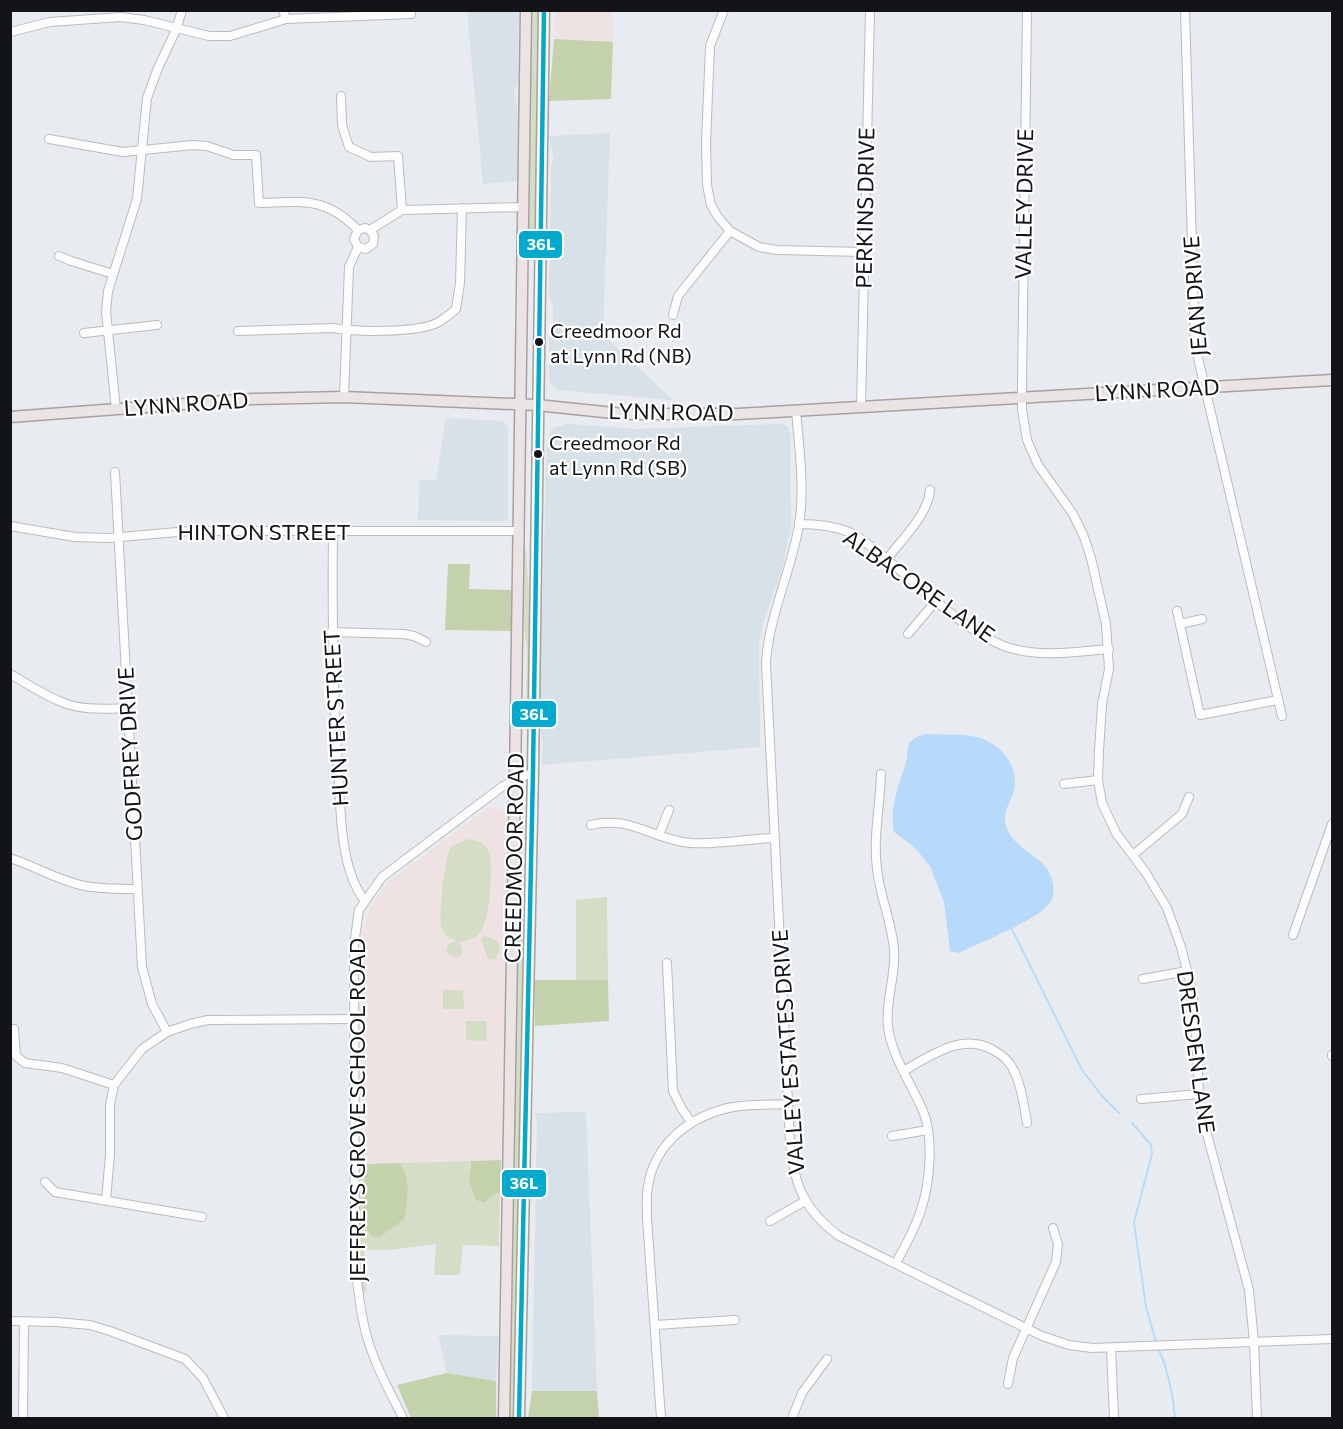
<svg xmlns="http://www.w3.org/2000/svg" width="1343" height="1429" viewBox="0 0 1343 1429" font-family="Commissioner,sans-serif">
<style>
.built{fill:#d8e0e8}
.education{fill:#efe2e3}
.green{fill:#d4dec7}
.forest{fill:#c4d2ac}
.water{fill:#b8dafa}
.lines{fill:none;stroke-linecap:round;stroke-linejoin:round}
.stream{stroke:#b8dafa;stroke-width:2}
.minor-casing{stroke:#b9bcbe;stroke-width:10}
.major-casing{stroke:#aaa09f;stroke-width:13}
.minor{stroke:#fcfcfd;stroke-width:8}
.major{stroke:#ebe4e4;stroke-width:10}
.bus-1-casing{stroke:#fff;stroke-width:9}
.bus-1{stroke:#00a9ce;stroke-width:4.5}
.bus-dot{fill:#121417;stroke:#fff;stroke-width:2}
.labels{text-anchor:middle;stroke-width:4.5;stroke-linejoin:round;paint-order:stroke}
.bus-label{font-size:20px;fill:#121417;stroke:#fff;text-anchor:start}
.street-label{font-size:22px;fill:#121417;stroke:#fff}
.line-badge{stroke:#fff;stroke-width:2}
.badge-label{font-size:16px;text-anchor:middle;font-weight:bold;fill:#fff}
</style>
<rect width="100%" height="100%" fill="#e8ecf0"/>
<g class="built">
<path d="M467,11H519L518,84L514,91L518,113L517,181L483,184Z"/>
<path d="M610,133L603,335L673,400L557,390L549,381V329L553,322V306L549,298L551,166L554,159L548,136Z"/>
<path d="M446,418L502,421L508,427V516L506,521L418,520L419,480H436Z"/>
<path d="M566,424L637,429L781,424L788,426L790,435L791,525L783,566L765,617L759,644L760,747L542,765L543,742L539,722L547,446L549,435L553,428Z"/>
<path d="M586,1112L597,1391H532L537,1120L535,1113Z"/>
<path d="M438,1335L498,1336L496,1381L447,1373Z"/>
</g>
<g class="education">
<path d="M555,11H613V42L554,39Z"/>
<path d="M489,807L508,811L501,1160L365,1164L363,934L364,927L372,902L390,881Z"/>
</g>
<g class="green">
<path d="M538,10L535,258H531L528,218L532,11Z"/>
<path d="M524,550H526L530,606L528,722L526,721L527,651L523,619Z"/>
<path d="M519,822H522L521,893L525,929L515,1418H510L508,1403Z"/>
<path d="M469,839C477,840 484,843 488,850C495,862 489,919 482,930C477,939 468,941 458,942L462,947V953L459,957H453L447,953C445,946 450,942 456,941C449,938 445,936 442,929C437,917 445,861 450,848L455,844Z"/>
<path d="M607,897L608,980H576V900Z"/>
<path d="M484,936C499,939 505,947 494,960L488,959L481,939Z"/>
<path d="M443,990H463L464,1009H443Z"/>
<path d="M466,1021H487L486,1041L466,1040Z"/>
<path d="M365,1157L363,1224L405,1169L400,1163L471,1161L469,1168L485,1203L489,1198L500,1192L499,1246L463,1245L460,1275H434L436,1244L389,1250H364L366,1292L363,1293L361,1290L359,1273V1169Z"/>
</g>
<g class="forest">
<path d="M554,39L613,42L611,99L549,101Z"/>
<path d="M448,564H470L469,589L511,590V631L445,630Z"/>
<path d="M535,980H608L609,1021L535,1026Z"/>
<path d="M501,1160L500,1192L489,1198L485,1203L476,1200L469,1180L471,1161Z"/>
<path d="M400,1163C411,1176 408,1203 404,1219L380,1237H373L363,1224L365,1164Z"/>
<path d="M447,1373L496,1381V1418H411L397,1385Z"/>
<path d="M532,1391H597L599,1418H528Z"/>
</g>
<path class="water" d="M925,734C940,735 965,733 980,738C1002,745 1019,766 1014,790C1011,802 1002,812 1006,825C1010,842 1028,851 1040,861C1052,871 1060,893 1047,906C1033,922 979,943 958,953L950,951L944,902L930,866L915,848L894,832C889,806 899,786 906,762C908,757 907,749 909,744C912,738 919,736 925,734Z"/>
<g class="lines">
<g class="stream">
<path d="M1011,927L1082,1070L1102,1096L1119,1113"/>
<path d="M1132,1123L1151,1145L1152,1154L1134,1222L1146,1307L1156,1342"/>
<path d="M1158,1347C1168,1370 1173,1393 1175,1418"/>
</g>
<g class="minor-casing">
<g id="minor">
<path d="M283,10L286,19"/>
<path d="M724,10L710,46L706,143L707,185L711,205L718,217L730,231L759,247L777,250L864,252"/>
<path d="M1027,10L1022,386V410L1027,440L1038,465L1073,514L1084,537L1091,558L1106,624L1109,669L1102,704L1099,751L1098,780L1102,803L1116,833L1146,873L1167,908L1181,947L1192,990L1195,1011L1199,1094L1204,1123L1249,1290L1254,1342L1257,1418"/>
<path d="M1185,10L1195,345L1282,716"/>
<path d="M10,32L50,22L121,17L144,20L209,36H230L286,19L411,14"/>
<path d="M341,96L342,125L349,147L371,157L398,156L402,210"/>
<path d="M49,139L123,152L193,145L207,146L233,155H256L259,203C303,202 325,196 358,230"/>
<path d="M370,230L374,236L373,244L366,249L358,247L354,239L358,230L365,228L370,230L402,210L524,207"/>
<path d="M59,256L71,261L113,274"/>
<path d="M673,315L678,296L730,231"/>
<path d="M238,331L333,328C356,332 416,333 437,323C443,320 450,314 456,309L460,283L462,208"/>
<path d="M84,333L157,325"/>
<path d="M344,397L349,267L358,247"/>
<path d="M861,406L870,10"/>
<path d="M116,409L106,312L108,291L137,199L147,98L158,68L176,30L182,10"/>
<path d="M796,410C799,447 805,488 799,525C791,572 769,615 766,663L790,1142C794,1185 804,1210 839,1236L1042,1336L1069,1345L1092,1348L1332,1339"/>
<path d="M115,472L142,967L152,1004L167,1032"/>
<path d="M799,524C816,524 834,526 849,532C860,537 870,546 879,553C915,581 962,630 1004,646C1037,658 1075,652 1109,649"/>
<path d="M10,526L75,537L109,538L189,531H519"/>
<path d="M333,531C332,611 333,689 338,768C341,809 339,868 365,901"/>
<path d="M887,559C902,539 928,515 930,490"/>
<path d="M1177,611L1200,715L1278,700"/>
<path d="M1180,624L1202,619"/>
<path d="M331,632L403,634L414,636L426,642"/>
<path d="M908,634L936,601"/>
<path d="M10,674C26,683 41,693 57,700C79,711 104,709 128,708"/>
<path d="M881,774C880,806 873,837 877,869C880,897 892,922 894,950C896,976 885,1001 888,1027C892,1057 911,1083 923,1111C934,1137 930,1183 921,1210C915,1229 905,1246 896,1263"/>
<path d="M1064,784L1098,780"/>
<path d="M591,825C631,815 653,840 690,843C716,845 748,839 774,838"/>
<path d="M659,835L669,810"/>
<path d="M1133,855L1182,814L1189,797"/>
<path d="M10,858C35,866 59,881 85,886C102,889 120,889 137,889"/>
<path d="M1293,935L1332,824"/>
<path d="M667,963L673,1091L682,1109L691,1122"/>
<path d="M1143,979L1187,971"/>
<path d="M14,1029L16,1056L25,1063L62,1068L114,1085"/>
<path d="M1332,1055V1056"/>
<path d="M903,1071C931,1056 962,1032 993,1050C1003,1055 1011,1063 1015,1073C1022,1088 1024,1106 1027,1123"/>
<path d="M1141,1099L1199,1094"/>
<path d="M892,1136L928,1130"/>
<path d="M45,1182L55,1192L202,1217"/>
<path d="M106,1200L110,1155V1105L114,1085L142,1049L167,1032L190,1024L208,1020L354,1019"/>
<path d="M770,1221L805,1201"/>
<path d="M10,1321L56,1322L90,1325L110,1331L185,1359L203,1378L224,1418"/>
<path d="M655,1325L735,1320"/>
<path d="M1111,1348L1114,1418"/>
<path d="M1008,1384L1013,1358L1056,1262L1058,1244L1053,1228"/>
<path d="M23,1418L24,1322"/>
<path d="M403,1418C390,1392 375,1365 367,1337C360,1313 358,1288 355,1263L354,945L359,910L382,877L503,786L533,772"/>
<path d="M661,1418L647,1218C647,1207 646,1196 648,1186C655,1142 692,1115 733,1107C751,1104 770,1105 788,1104"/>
<path d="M792,1418L802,1393L827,1359"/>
</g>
</g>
<g class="major-casing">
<g id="major">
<path d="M10,417L252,399L344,397L537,405L623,414H738L1332,380"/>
<path d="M504,1418L515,780L526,10"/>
<path d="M519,1418L533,772L544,10"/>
</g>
</g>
<use href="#minor" class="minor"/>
<use href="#major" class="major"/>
<g class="bus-1-casing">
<path id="bus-1" d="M519,1418L533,772L544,10"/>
</g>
<use href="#bus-1" class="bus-1"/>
</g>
<g class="bus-dot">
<circle cx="539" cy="342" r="5"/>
<circle cx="538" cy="454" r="5"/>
</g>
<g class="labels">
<g class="bus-label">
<text x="550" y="338">Creedmoor Rd<tspan x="550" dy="25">at Lynn Rd (NB)</tspan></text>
<text x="549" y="450">Creedmoor Rd<tspan x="549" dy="25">at Lynn Rd (SB)</tspan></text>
</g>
<g class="street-label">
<text transform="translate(1024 204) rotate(-89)" y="8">VALLEY DRIVE</text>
<text transform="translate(865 208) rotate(-89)" y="8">PERKINS DRIVE</text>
<text transform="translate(1195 296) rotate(-94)" y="8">JEAN DRIVE</text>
<text transform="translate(1157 390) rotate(-3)" y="8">LYNN ROAD</text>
<text transform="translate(186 404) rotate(-4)" y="8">LYNN ROAD</text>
<text transform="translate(671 412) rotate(1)" y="8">LYNN ROAD</text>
<text x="264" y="540">HINTON STREET</text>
<text transform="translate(919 586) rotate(35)" y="8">ALBACORE LANE</text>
<text transform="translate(336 718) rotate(-93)" y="8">HUNTER STREET</text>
<text transform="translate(130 754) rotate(-93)" y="8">GODFREY DRIVE</text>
<text transform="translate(514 858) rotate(-89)" y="8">CREEDMOOR ROAD</text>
<text transform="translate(788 1052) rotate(-94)" y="8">VALLEY ESTATES DRIVE</text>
<text transform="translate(1196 1052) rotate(82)" y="8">DRESDEN LANE</text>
<text transform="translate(357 1110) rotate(-90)" y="8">JEFFREYS GROVE SCHOOL ROAD</text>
</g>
</g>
<g class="line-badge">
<rect x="518" y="230" width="45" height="29" rx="6" fill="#00a9ce"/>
<rect x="511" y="700" width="46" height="28" rx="6" fill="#00a9ce"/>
<rect x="501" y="1169" width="46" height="29" rx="6" fill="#00a9ce"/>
</g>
<g class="badge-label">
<text x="541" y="250">36L</text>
<text x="534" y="720">36L</text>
<text x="524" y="1189">36L</text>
</g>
<rect width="1343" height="1429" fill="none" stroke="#121417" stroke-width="24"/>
</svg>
